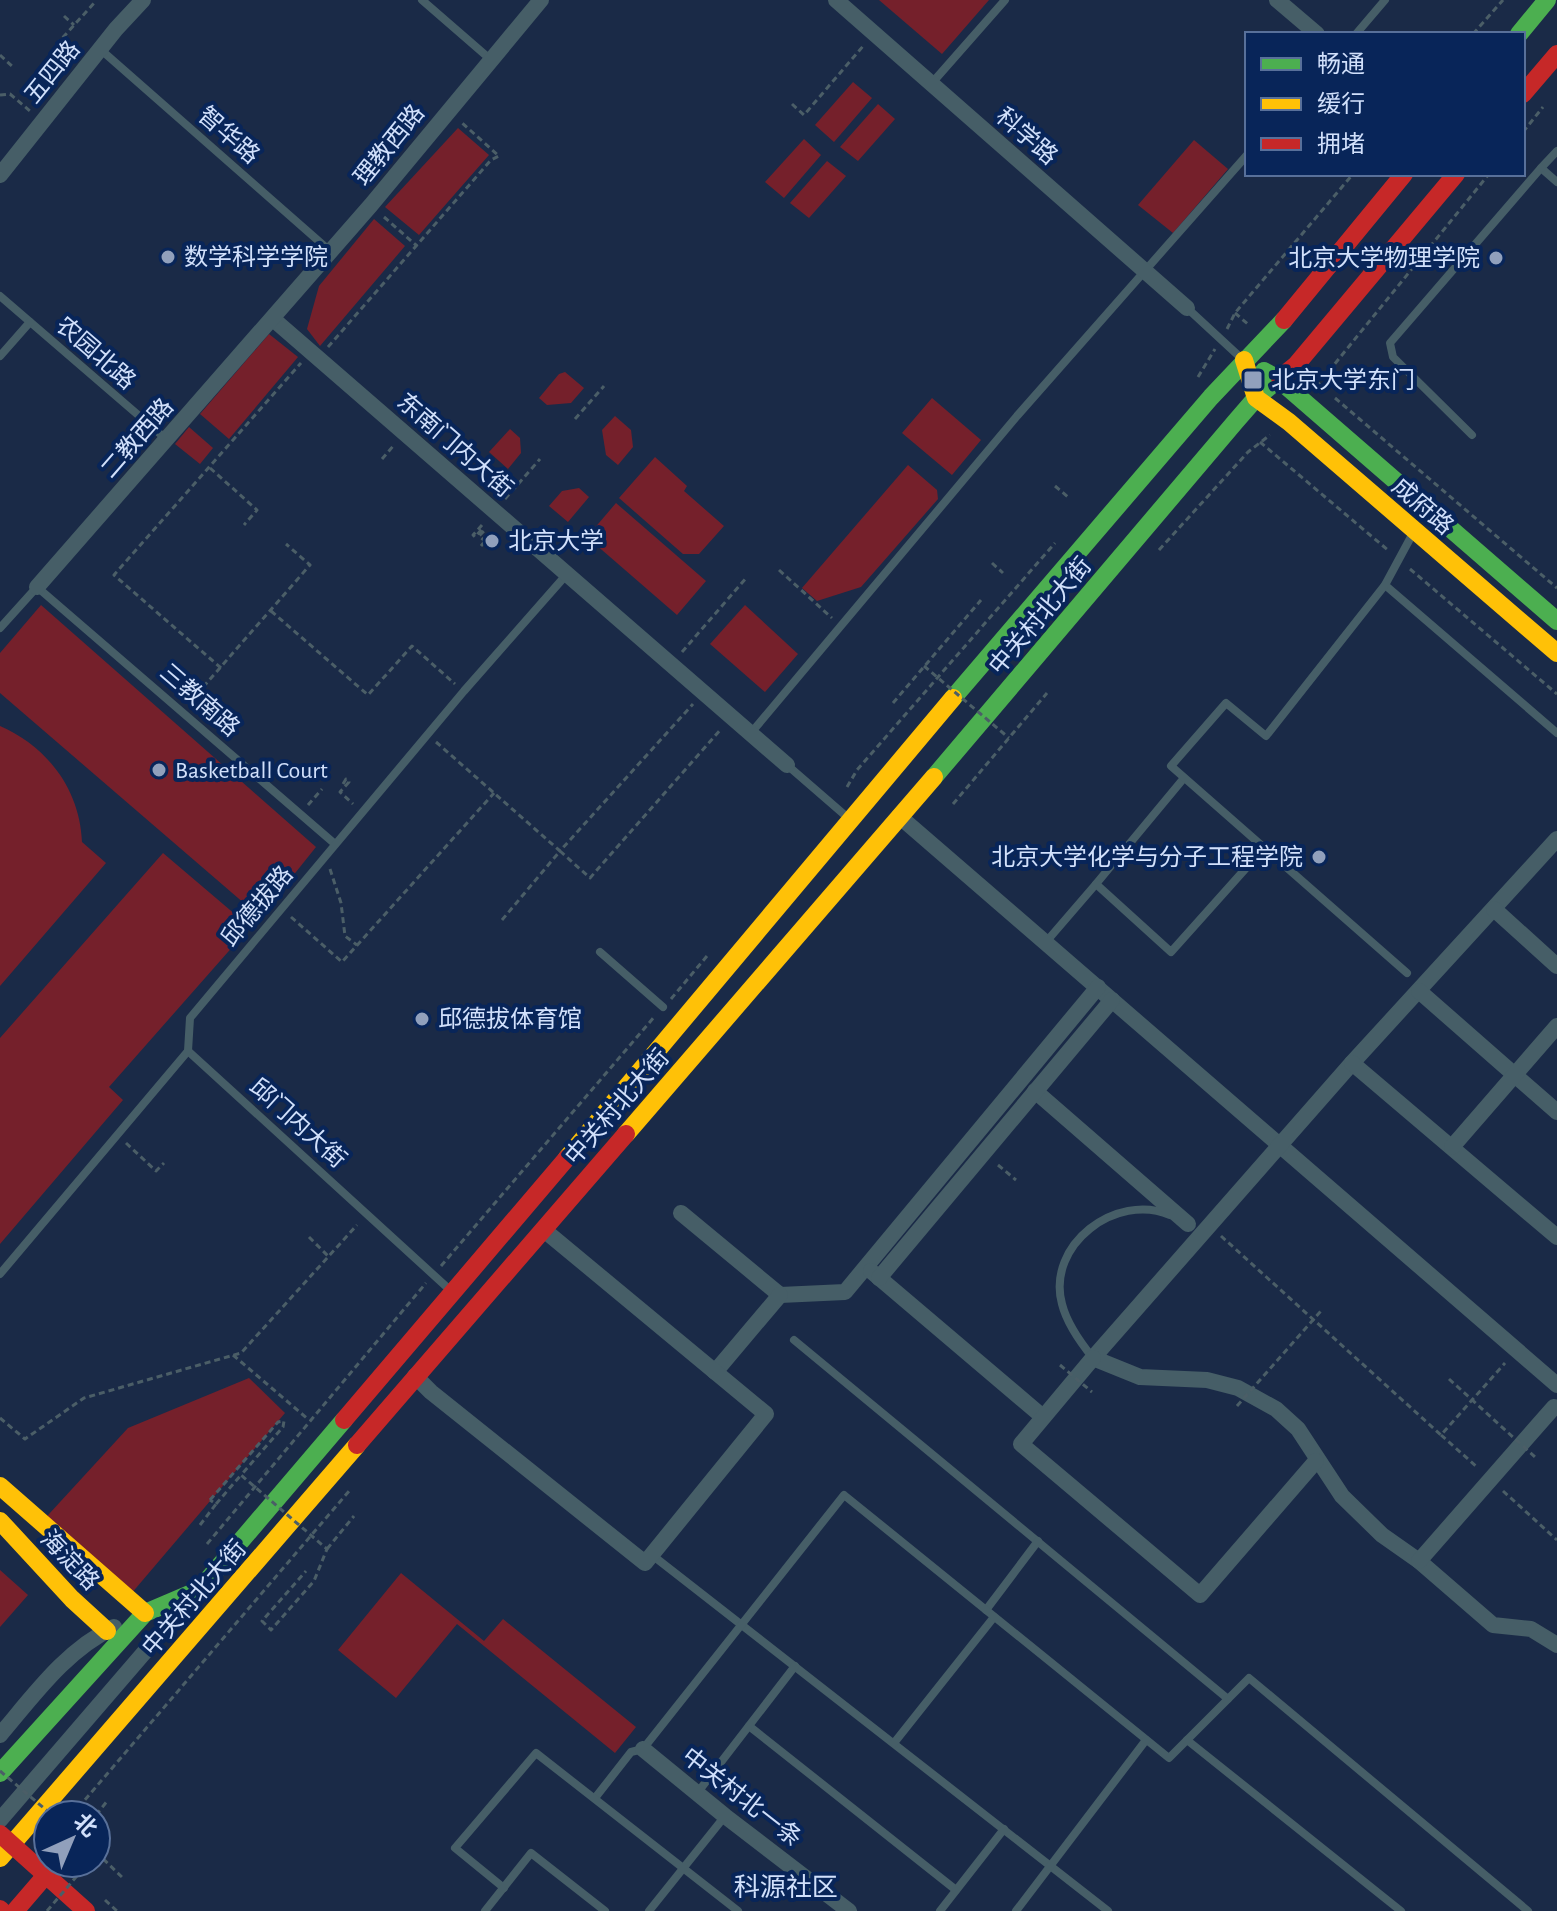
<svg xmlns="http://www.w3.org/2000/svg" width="1557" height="1911" viewBox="0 0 1557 1911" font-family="'Alegreya Sans','Noto Sans SC',sans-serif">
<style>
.green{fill:#75202b}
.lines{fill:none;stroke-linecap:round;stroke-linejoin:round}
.path{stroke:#4b5e67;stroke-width:3;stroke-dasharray:6 4;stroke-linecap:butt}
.lane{stroke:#465e67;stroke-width:8}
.street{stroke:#465e67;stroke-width:16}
.fast{stroke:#4caf50;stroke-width:18}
.slow{stroke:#ffc107;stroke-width:18}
.jam{stroke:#c62828;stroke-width:18}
.path-bridge{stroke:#4b5e67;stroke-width:3;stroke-dasharray:6 4;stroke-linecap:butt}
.poi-dot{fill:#91a0bc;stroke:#082559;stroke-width:3}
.labels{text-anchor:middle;stroke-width:8;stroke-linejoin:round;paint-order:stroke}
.street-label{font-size:24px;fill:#d1e0fb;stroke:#082559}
.poi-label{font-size:24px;fill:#d1e0fb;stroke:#082559;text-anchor:start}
.neighbourhood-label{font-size:26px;fill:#d1e0fb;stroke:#082559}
</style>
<rect width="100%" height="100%" fill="#1a2a47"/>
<g class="green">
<path d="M879,0H989L942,54Z"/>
<path d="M853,82L872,98L834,142L815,125Z"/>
<path d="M878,104L895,119L858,161L840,147Z"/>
<path d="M458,128L489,155L419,235L385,207Z"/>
<path d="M804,139L821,155L784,198L765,182Z"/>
<path d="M1194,140L1228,169L1173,233L1138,205Z"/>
<path d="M827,161L846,176L809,218L790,203Z"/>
<path d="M374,219L405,246L320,346L307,329L319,286Z"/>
<path d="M269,334L298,357L229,439L200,414Z"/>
<path d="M565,372L584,388L571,403L547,405L539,398L559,374Z"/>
<path d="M932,398L981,440L952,475L902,433Z"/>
<path d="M615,416L631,430L633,447L618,465L606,455L602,430Z"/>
<path d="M189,427L213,448L200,464L175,444Z"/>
<path d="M510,429L520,438L521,453L508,469L489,452Z"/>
<path d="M655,457L687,486L684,491L724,526L699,554H683L619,498Z"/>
<path d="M908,465L937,490L938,499L861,587L817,601L802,588Z"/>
<path d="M579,488L589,497L568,522L549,506L562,491Z"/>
<path d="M616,503L706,581L677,615L587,537Z"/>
<path d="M41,605L316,847L260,917L0,693V653Z"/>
<path d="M745,605L798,654L765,692L710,644Z"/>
<path d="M0,726C48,747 80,790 82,842L106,863L0,986Z"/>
<path d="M163,853L250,927L109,1087L123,1100L0,1244V1038Z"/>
<path d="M249,1378L285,1413L125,1601L38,1526L128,1428Z"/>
<path d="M0,1570L28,1595L0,1627Z"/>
<path d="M401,1573L484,1641L503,1619L636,1727L615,1753L457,1624L396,1698L338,1650Z"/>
</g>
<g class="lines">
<g class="path">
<path d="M64,16L74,25"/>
<path d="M1473,34L1503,0"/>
<path d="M56,45L96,1"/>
<path d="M0,55L13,67L14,65"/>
<path d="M0,95L10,94L30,111"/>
<path d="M792,104L804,115L864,45"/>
<path d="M1523,132L1543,107"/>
<path d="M384,217L417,246"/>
<path d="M1235,313L1250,326"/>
<path d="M1227,329L1235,313L1353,174"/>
<path d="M328,347L491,160L499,156L461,122"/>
<path d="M1198,377L1215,349"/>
<path d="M1316,387L1489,174"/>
<path d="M1335,398L1557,588"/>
<path d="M575,419L604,386"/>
<path d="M1260,442L1389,551"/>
<path d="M382,459L394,445"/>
<path d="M210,468L257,510L244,525"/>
<path d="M1055,486L1068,497"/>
<path d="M505,499L540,459"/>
<path d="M482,525L473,535L475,537L482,529L484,531L479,536L485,541"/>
<path d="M481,546L493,531"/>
<path d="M1159,550L1248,452L1270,435"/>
<path d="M992,563L1003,573"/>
<path d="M1410,569L1557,694"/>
<path d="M779,570L832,618"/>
<path d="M271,611L368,695L412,646L455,684"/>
<path d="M682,652L747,577"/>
<path d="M221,668L114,575L301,363"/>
<path d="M190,702L310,565L286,544"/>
<path d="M893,703L981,600"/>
<path d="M219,716L225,709L221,706"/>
<path d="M210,719L222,704"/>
<path d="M436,742L560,851L693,704"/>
<path d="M343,784L346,779L349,782L340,792L353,804"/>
<path d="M847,787L857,770L1055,543"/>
<path d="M953,804L1047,693"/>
<path d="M308,805L322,789"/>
<path d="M330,869L341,903L345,936L357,945"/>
<path d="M291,917L342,962L494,793"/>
<path d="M502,920L560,851L590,878L721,729"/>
<path d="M671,999L707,956"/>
<path d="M126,1143L156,1171L164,1163"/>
<path d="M998,1165L1016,1180"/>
<path d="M1221,1236L1441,1435L1505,1363"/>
<path d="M309,1237L329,1257"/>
<path d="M441,1266L655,1016"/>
<path d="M233,1355L309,1420"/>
<path d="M0,1418L25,1439L84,1398L241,1353L357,1225"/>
<path d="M1441,1435L1477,1467"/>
<path d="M1503,1491L1557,1540"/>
<path d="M216,1504L241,1475"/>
<path d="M200,1525L216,1504L210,1500"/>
<path d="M207,1544L426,1283"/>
<path d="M327,1549L354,1516"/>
<path d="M72,1815L350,1490"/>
<path d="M96,1815L108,1800"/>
<path d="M96,1852L124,1879"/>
<path d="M105,1900L117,1911"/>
</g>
<g class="lane">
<path d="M422,0L490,59"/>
<path d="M1356,34L1385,0"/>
<path d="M100,49L330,251"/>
<path d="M932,83L1005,0"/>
<path d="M1557,151L1541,168L1557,182"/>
<path d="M0,296L166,439"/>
<path d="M1187,308L1240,357"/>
<path d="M0,356L30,322"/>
<path d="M1472,435L1393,357L1390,343L1541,168"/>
<path d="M1385,585L1557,733"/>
<path d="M0,628L37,587L335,844"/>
<path d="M751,733L1017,416L1247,155"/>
<path d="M787,765L847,817"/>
<path d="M1096,884L1184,778"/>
<path d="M1046,942L1096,884L1171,952L1264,848"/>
<path d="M600,952L663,1007"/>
<path d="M1407,973L1171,766L1226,703L1266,736L1385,585L1412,535"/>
<path d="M188,1051L450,1290"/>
<path d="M0,1274L188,1051L190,1018L464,691L567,574"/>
<path d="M794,1340L1228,1699"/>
<path d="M1093,1358C1080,1342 1067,1324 1062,1304C1046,1245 1116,1192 1170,1215"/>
<path d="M652,1555L1108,1911"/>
<path d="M986,1610L1038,1541"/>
<path d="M749,1726L956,1890"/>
<path d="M1187,1740L1401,1911"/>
<path d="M894,1743L994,1617"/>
<path d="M698,1792L795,1666"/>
<path d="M595,1798L631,1752L643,1749L844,1495L1169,1758L1249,1678L1528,1911"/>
<path d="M504,1888L455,1848L536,1753L738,1911"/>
<path d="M485,1911L531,1853L605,1911"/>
<path d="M649,1911L725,1816"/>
<path d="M940,1911L1004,1829"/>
<path d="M1016,1911L1146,1740"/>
</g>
<g class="street">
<path d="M836,0L1187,308"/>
<path d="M1277,0L1317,34"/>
<path d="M0,175L116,29L143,0"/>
<path d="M273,319L787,765"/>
<path d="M37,587L371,205L541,0"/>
<path d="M899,816L1557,1385"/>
<path d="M1557,839L1352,1063L1093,1358L1140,1377L1207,1380L1238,1388L1276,1409L1298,1429L1342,1496L1382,1535L1419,1561L1493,1625L1531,1629L1557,1645"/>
<path d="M1494,909L1557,966"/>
<path d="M1419,991L1557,1112"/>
<path d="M1352,1063L1557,1237"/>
<path d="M1035,1091L1188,1224"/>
<path d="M1452,1147L1557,1026"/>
<path d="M681,1213L780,1295L845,1292L1098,987"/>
<path d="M871,1271L1043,1417"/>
<path d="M879,1278L1112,1000"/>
<path d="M1093,1358L1021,1444L1200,1595L1316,1461"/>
<path d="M715,1372L780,1295"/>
<path d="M415,1376L431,1392L645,1563L766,1414L544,1230"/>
<path d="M1419,1561L1554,1407"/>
<path d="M0,1735C34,1695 66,1650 114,1627"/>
<path d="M643,1749L725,1816L849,1911"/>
<path d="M0,1820L192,1597"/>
</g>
<g class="fast">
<path d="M1519,34L1547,0"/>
<path d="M1264,371L1278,379L1557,621"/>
<path d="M953,698L1211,397L1284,320"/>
<path d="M934,777L1236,421L1256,398L1280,378"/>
<path d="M0,1773L145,1613L199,1590L344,1420"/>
</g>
<g class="slow">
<path d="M1244,360L1256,398L1289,422L1557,653"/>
<path d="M626,1134L934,777"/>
<path d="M567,1158L953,698"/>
<path d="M0,1486L145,1613"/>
<path d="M0,1521L72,1599L107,1631"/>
<path d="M0,1858L357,1445"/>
</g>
<g class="jam">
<path d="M1523,94L1557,54"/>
<path d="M1284,320L1404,174"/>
<path d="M1280,378L1296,365L1456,174"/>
<path d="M344,1420L567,1158"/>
<path d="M357,1445L626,1134"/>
<path d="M0,1834L86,1911"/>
<path d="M0,1909L2,1911"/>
<path d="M15,1911L46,1875"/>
</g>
<g class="path-bridge">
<path d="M924,666L1009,738"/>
<path d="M1060,1365L1092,1392"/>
<path d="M1449,1379L1535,1457"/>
<path d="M1237,1406L1321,1311"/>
<path d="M210,1500L278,1422L284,1421L283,1427L241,1475L327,1549L314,1581L271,1630L262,1621L306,1571"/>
<path d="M0,1771L52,1815"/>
<path d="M47,1911L88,1863"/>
</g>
</g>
<g class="poi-dot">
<circle cx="168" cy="257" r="8"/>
<circle cx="1496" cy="258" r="8"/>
<rect x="1243" y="370" width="20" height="20" rx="4"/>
<circle cx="492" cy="541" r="8"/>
<circle cx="159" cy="770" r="8"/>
<circle cx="1319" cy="857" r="8"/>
<circle cx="422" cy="1019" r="8"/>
</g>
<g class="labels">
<g class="street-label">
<text transform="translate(52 72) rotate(-51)" y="8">五四路</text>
<text transform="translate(229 135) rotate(41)" y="8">智华路</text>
<text transform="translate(1027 136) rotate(41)" y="8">科学路</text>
<text transform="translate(389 145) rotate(-51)" y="8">理教西路</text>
<text transform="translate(96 353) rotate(41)" y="8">农园北路</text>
<text transform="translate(137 438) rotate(-49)" y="8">二教西路</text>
<text transform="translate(455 445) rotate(41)" y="8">东南门内大街</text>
<text transform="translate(1423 506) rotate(41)" y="8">成府路</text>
<text transform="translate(1040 616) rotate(-50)" y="8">中关村北大街</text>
<text transform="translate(200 700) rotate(41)" y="8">三教南路</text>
<text transform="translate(257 906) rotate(-50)" y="8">邱德拔路</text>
<text transform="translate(617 1107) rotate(-49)" y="8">中关村北大街</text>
<text transform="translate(298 1123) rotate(42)" y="8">邱门内大街</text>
<text transform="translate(70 1560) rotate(46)" y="8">海淀路</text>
<text transform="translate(194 1598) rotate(-49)" y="8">中关村北大街</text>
<text transform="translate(742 1797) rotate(38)" y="8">中关村北一条</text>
</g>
<g class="poi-label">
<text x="184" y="265">数学科学学院</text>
<text x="1480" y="266" text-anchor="end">北京大学物理学院</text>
<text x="1271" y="388">北京大学东门</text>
<text x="508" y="549">北京大学</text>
<text x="175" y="778">Basketball Court</text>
<text x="1303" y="865" text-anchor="end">北京大学化学与分子工程学院</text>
<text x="438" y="1027">邱德拔体育馆</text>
</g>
<g class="neighbourhood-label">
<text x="786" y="1896">科源社区</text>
</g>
</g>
<rect x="1245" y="32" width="280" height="144" fill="#082559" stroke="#58709a" stroke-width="2"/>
<rect x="1261" y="58" width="40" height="12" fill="#4caf50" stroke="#58709a" stroke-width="2"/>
<text x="1317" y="72" font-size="24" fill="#d1e0fb">畅通</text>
<rect x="1261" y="98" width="40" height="12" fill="#ffc107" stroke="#58709a" stroke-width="2"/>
<text x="1317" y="112" font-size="24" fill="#d1e0fb">缓行</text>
<rect x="1261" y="138" width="40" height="12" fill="#c62828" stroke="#58709a" stroke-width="2"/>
<text x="1317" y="152" font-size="24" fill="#d1e0fb">拥堵</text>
<g transform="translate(72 1839) rotate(44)"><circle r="38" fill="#082559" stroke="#58709a" stroke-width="2"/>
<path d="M0-6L14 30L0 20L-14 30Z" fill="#91a0bc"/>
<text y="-12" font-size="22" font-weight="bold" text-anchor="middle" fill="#d1e0fb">北</text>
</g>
</svg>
